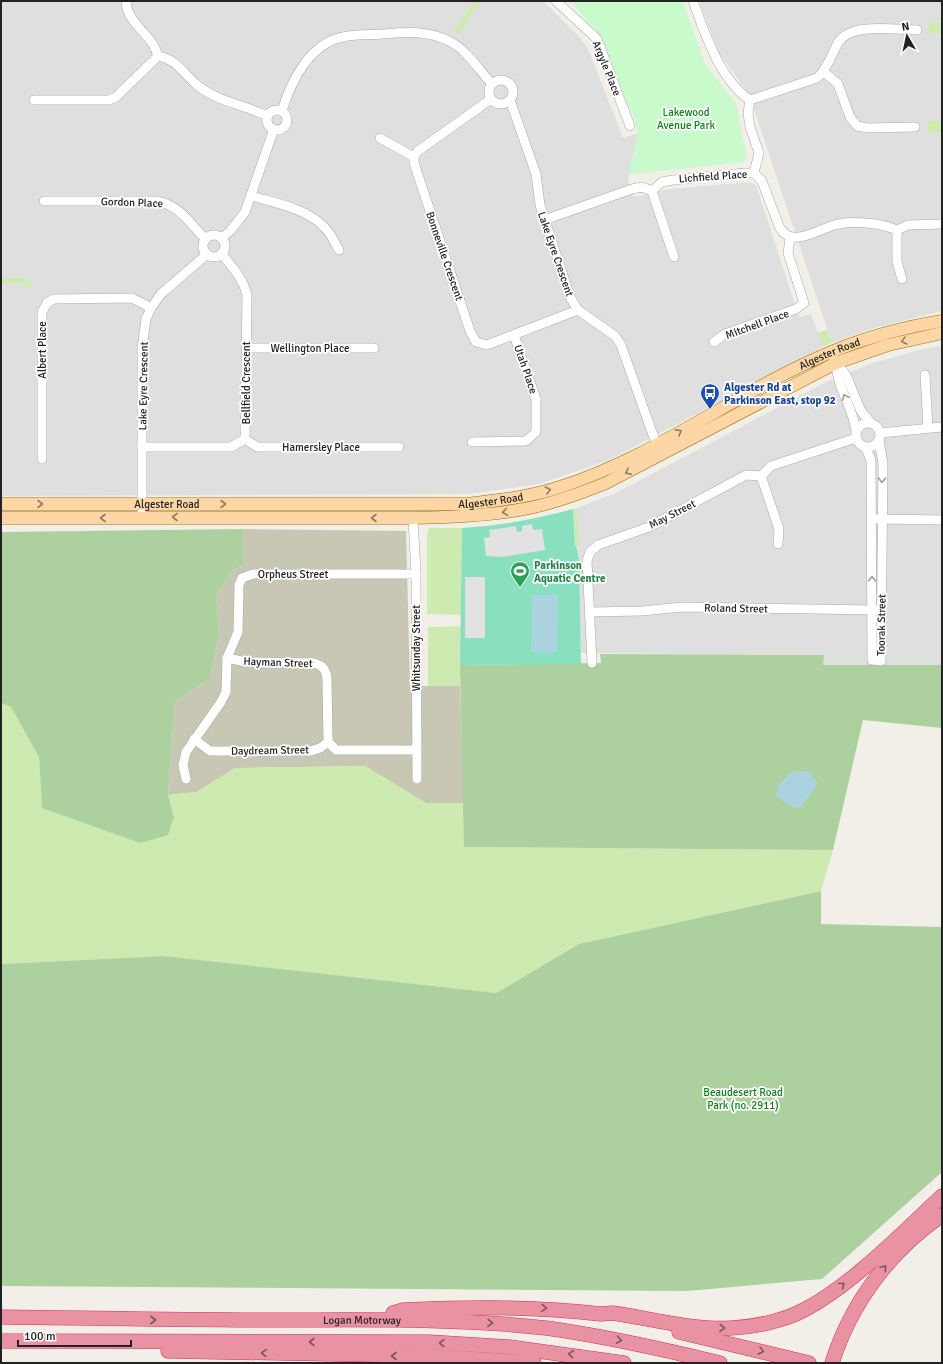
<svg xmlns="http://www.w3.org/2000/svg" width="943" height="1364" viewBox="0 0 943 1364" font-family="Signika,sans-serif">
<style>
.residential{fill:#e0dfdf}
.construction{fill:#c7c7b4}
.grass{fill:#cdebb0}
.forest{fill:#add19e}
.park{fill:#c8facc}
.pitch{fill:#88e0be}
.parking{fill:#e2e2e2}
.water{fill:#aad3df}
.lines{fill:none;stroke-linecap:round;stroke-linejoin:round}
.minor-casing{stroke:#a9a9a9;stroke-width:10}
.major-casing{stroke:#a06b00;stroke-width:13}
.highway-casing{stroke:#dc2a67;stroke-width:15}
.minor{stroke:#fff;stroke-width:9}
.major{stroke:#fcd6a4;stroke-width:12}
.highway{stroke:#e892a2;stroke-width:14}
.oneway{stroke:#8f7c63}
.oneway2{stroke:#9c9c9c}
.oneway3{stroke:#7b545c}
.labels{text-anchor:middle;stroke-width:3.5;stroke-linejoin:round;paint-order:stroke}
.street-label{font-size:11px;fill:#222;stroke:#fff}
.park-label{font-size:11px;fill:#0c8416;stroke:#fff}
.transit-label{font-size:11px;font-weight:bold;fill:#164399;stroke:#fff;text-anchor:start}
.leisure-label{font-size:11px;font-weight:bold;fill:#27864d;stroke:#fff;text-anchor:start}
</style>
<rect width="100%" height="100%" fill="#f2efe9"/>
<g class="residential">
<path d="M1,1H474L454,32L457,35L481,1H543L582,40L589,51L623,138L638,133L628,181L634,197L670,189L749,182L756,185L799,317L811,314L823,347L609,460L539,484L470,494L1,496V283H22L24,278H1Z"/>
<path d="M699,1H942V22L929,23L928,33H942V121H928V132H942V311L874,328L832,343L749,94L719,53Z"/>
<path d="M942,346V665H823V655L581,653L577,508L616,493L822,384L870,364L918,350Z"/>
</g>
<path class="construction" d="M243,529L406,531L410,686H460L464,803H426L365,766L235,768L197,792L168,795L175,701L210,679L219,634L216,595L233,570L243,565Z"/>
<g class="grass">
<path d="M474,1H481L458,35L453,32Z"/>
<path d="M942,22V33H928L929,23Z"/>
<rect x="928" y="121" width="14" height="11"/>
<path d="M1,278H24L32,284L28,288L22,283H1Z"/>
<path d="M827,330L832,343L823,347L818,333Z"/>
<path d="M577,508L579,543L577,548L575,547L573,509Z"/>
<path d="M429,528H462L461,615L427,614V535Z"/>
<path d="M461,626L460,686H428V627Z"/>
<path d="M1,703L11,707L39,757L42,808L174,817L168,795L197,792L235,768L365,766L426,803H464V847L833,850L821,891L579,944L496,993L164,956L1,964Z"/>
</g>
<g class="forest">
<path d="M243,529V565L233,570L216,595L219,634L210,679L175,701L168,795L174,817L168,835L140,843L42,808L39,757L11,707L1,703V532Z"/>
<path d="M600,654L824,655L823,665H942V728L863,720L833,850L464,847L460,665L601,663Z"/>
<path d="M821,891V924L942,927V1172L822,1279L687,1291L1,1286V964L164,956L496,993L579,944Z"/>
</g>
<path class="park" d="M570,1H683L705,64L737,105L741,133L747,153L744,162L629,174L638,133L634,118L598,33Z"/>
<path class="pitch" d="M573,509L575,546L577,548L579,561L581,664L460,665L462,528C500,526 536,519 573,509Z"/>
<g class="parking">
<path d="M532,524L533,530L542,529L545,550L502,557L486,556L484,538L490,537L489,530L516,526L517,532L522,531V526Z"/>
<rect x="465" y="577" width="20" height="61"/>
</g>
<g class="water">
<path d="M532,595H558L557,652H531Z"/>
<path d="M809,771L818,783L801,807L793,808L776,796L778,786L791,772Z"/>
</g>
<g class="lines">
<g class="minor-casing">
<g id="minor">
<path d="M126,1C127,25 153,34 158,56C176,59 183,73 197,85C216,101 245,105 267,116"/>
<path d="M556,1L597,39L630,126"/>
<path d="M693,1C705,34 720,80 750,100L817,78C828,68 831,55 838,43C850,22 895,30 917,30"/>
<path d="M824,72L838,84L850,117L857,126L868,128L915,127"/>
<circle cx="501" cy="92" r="12"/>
<path d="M491,99L418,151L414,157V163L470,331L476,342L487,345L578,310"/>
<path d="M34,100H109L116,97L158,56"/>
<path d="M510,100L536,174L540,205L570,297L578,310L615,336L621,345L653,435L660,449"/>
<path d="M750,100L748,113L750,127L759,153L754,173"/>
<circle cx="277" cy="120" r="10"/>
<path d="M282,111C291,81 310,43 343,37C356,34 370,35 383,34C406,32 427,30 449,41C466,49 479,70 492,84"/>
<path d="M380,138L414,157"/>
<path d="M652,191L674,257"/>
<path d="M252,196C278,204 310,209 328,231C332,236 335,244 339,250"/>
<path d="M44,201H157C181,206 188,222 205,238"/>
<path d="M544,220L632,189L642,187L652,191L662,182L673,180L745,173H754L762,181L779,226C791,251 820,227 839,224C856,221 882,223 897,230L908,225L942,224"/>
<path d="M897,230V262L902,279"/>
<circle cx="214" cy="246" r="11"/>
<path d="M222,238L231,230L245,212L274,129"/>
<path d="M714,342L725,334L796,309L804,303L788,253L790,238"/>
<path d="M247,348H374"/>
<path d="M834,359L846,375L861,411L871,423"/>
<path d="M836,363C837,388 853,407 856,431"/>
<path d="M925,375L928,428"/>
<circle cx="868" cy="435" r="12"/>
<path d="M880,433L942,427"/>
<path d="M245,439L257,447H399"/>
<path d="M472,442L526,441L536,432V399L514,335"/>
<path d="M142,447H231L245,439L247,295C243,278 232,267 222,254"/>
<path d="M866,448L871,460L872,660L881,661L883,463L879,441"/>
<path d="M42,459V312L47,303L54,299L132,298L151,308"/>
<path d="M761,476L779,529L778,544"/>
<path d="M142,517V348L146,319L151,308L161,294L206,255"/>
<path d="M413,518L416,574L417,779"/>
<path d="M876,519L942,520"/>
<path d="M590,612L642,611L682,607L878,610"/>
<path d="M227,658L246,662L314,663C323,666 326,669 327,679L328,742"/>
<path d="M592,663L587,561L590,552L598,545L649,527L746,475L761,476L771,466L856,438"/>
<path d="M194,739L210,751H311L320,748L328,742"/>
<path d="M328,742L336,750H417"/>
<path d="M186,779L183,765L186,752L221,702L226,692L227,658L238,632L239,585L242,578L253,574H416"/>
</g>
</g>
<g class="major-casing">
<g id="major">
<path id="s1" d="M1,504H468C499,500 530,497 560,487C657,456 738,391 831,352C867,337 904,327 942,321"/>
<path d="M1,518H413C450,517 487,516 524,509C552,504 579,494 606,483L836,363L888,345L942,333"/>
</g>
</g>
<g class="highway-casing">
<g id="highway">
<path d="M393,1313L403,1310C471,1307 533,1306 601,1314L613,1313C652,1319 692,1330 731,1328C755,1327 783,1321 804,1310C852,1285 902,1233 942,1196"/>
<path id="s2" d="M1,1317C94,1318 187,1320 281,1320C369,1320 458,1318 546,1328C605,1336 662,1349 720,1363"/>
<path d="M679,1332L809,1363"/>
<path d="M1,1341L429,1342L509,1347L624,1363"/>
<path d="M168,1351L433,1356L534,1363"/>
<path d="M832,1363C851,1303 890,1251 942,1215"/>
</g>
</g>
<use href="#minor" class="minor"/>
<use href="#major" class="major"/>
<use href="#highway" class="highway"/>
</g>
<defs><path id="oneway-chevron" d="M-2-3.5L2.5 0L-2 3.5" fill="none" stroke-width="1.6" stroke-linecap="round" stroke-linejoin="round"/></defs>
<g class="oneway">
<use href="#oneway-chevron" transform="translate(904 341) rotate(166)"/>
<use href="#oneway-chevron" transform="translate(679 432) rotate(-29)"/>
<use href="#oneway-chevron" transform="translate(628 472) rotate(153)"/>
<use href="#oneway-chevron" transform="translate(548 490) rotate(-14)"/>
<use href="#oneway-chevron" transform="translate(40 504)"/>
<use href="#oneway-chevron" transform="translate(223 504)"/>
<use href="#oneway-chevron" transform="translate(505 512) rotate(172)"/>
<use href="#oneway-chevron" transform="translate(175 517) rotate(-180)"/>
<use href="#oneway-chevron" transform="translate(103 518) rotate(180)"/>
<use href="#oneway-chevron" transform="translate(374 518) rotate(-180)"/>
</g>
<g class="oneway2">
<use href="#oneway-chevron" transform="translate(845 397) rotate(-114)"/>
<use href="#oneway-chevron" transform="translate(882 480) rotate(91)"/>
<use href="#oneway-chevron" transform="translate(872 579) rotate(-90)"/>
</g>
<g class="oneway3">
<use href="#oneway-chevron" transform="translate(884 1268) rotate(-49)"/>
<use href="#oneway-chevron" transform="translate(842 1285) rotate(-39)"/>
<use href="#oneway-chevron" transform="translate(544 1308) rotate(4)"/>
<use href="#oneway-chevron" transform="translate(153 1320)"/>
<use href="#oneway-chevron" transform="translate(490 1323) rotate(4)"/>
<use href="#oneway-chevron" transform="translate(722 1328) rotate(2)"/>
<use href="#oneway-chevron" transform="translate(619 1340) rotate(10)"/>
<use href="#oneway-chevron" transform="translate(312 1342) rotate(-180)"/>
<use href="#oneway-chevron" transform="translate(442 1343) rotate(-178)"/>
<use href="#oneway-chevron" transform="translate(761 1351) rotate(14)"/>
<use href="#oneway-chevron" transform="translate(264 1353) rotate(-179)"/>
<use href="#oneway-chevron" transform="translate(571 1354) rotate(-172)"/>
<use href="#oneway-chevron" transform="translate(394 1356) rotate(-180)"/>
</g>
<defs>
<g id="bus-pin" transform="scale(1)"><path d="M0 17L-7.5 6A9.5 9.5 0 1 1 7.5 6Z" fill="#1a4fb4" stroke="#fff"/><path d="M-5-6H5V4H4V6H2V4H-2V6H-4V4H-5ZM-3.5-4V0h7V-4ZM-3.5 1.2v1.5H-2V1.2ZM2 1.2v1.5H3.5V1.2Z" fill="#fff"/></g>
<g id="stadium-pin" transform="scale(1)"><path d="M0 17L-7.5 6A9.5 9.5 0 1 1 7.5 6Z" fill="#2e9e5b" stroke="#fff"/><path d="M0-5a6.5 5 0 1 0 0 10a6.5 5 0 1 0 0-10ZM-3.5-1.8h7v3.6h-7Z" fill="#fff"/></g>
</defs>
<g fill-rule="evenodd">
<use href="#bus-pin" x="710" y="393"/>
<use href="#stadium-pin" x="520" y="571"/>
</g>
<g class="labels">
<g class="street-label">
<text transform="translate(607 68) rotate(68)" y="4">Argyle Place</text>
<text transform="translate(713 176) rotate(-4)" y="4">Lichfield Place</text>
<text transform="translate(132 202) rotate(2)" y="4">Gordon Place</text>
<text transform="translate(556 254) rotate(71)" y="4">Lake Eyre Crescent</text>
<text transform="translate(445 256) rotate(71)" y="4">Bonneville Crescent</text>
<text transform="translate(757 324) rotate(-20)" y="4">Mitchell Place</text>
<text x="310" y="352">Wellington Place</text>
<text transform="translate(42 350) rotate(-90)" y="4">Albert Place</text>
<text dy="4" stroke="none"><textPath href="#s1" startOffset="862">Algester Road</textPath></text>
<text transform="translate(526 369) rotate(71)" y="4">Utah Place</text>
<text transform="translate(246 383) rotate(-90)" y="4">Bellfield Crescent</text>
<text transform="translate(143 386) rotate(-89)" y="4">Lake Eyre Crescent</text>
<text x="321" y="451">Hamersley Place</text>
<text dy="4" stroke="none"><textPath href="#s1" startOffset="490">Algester Road</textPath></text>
<text dy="4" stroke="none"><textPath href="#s1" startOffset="166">Algester Road</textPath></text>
<text transform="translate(672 514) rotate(-27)" y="4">May Street</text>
<text x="293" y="578">Orpheus Street</text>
<text transform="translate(736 608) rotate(1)" y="4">Roland Street</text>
<text transform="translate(881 625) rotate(-89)" y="4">Toorak Street</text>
<text transform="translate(416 648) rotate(-90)" y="4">Whitsunday Street</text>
<text transform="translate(278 662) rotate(2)" y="4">Hayman Street</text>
<text transform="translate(270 750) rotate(-1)" y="4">Daydream Street</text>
<text dy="4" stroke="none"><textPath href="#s2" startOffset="361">Logan Motorway</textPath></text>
</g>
<g class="park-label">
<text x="686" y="116">Lakewood<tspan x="686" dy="13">Avenue Park</tspan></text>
<text x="743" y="1096">Beaudesert Road<tspan x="743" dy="13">Park (no. 2911)</tspan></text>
</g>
<g class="transit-label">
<text x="724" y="391">Algester Rd at<tspan x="724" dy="13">Parkinson East, stop 92</tspan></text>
</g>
<g class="leisure-label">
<text x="534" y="569">Parkinson<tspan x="534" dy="13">Aquatic Centre</tspan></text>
</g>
</g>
<rect width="943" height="1364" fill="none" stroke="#222222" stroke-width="4"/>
<g transform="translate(907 36) rotate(351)" stroke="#ffffff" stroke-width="3" paint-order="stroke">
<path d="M0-3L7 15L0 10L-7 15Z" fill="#222222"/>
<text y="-6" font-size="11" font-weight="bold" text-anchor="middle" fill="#222222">N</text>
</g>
<path d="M18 1340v6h113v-6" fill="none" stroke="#222222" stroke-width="2"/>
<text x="24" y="1340" font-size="12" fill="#222222" stroke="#ffffff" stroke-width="3" paint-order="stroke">100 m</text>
</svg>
